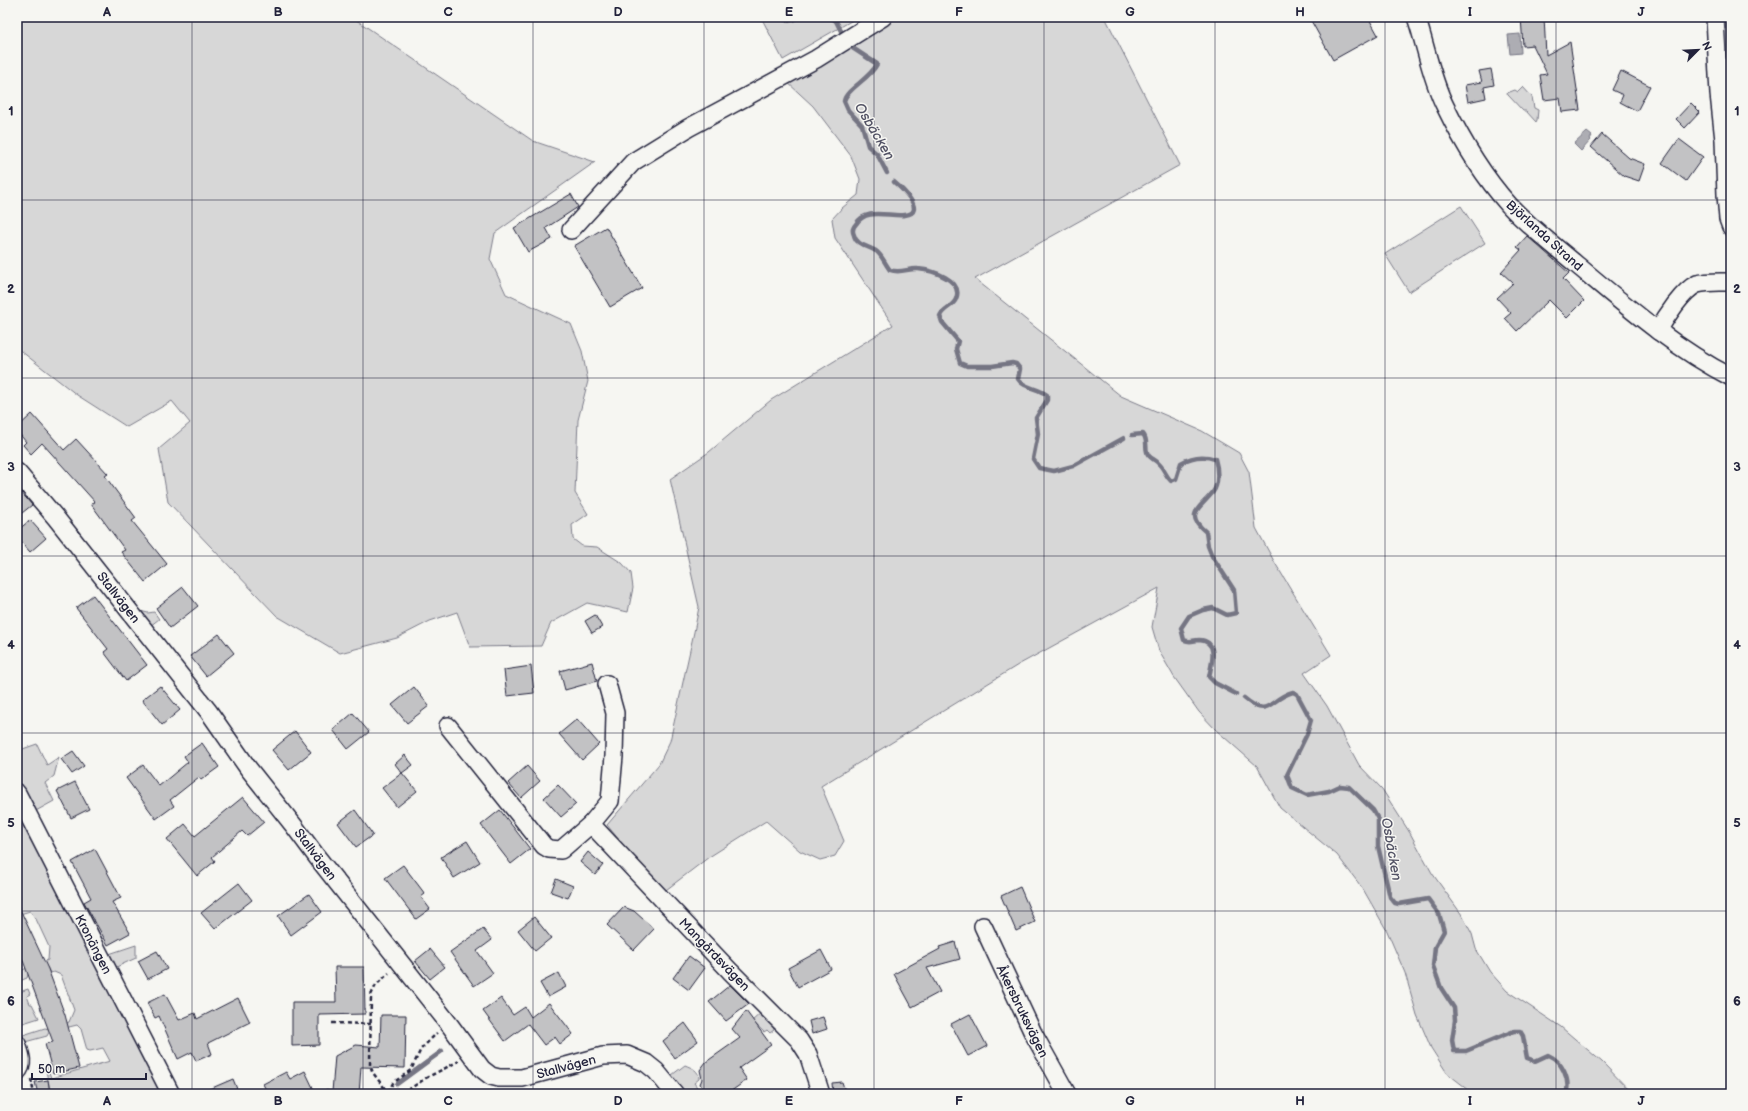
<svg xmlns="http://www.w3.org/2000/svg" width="1748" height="1111" viewBox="0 0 1748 1111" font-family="'Balsamiq Sans',sans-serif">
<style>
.green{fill:#d7d7d7;stroke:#7c7c89}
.water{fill:#adadb3;stroke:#757583}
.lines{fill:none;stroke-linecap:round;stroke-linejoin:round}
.stream{stroke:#757583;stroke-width:4.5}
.building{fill:#c2c2c4;stroke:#22223b}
.minor-casing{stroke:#22223b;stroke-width:20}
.path{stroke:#22223b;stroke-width:2.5;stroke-dasharray:4 3;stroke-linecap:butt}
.minor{stroke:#f6f6f2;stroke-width:17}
.grid{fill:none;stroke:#22223b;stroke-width:1;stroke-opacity:0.55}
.labels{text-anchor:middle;stroke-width:3;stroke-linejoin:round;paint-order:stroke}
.street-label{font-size:13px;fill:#22223b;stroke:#f6f6f2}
.water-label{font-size:14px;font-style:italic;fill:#535365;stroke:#f6f6f2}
.neatline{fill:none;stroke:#22223b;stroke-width:1.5}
.grid-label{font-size:13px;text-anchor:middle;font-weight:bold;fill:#22223b}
</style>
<rect width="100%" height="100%" fill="#f6f6f2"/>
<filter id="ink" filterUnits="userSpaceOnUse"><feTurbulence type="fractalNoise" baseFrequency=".025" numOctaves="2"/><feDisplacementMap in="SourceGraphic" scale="8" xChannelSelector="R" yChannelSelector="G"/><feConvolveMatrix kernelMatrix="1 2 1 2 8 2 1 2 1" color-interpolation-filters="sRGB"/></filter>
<g filter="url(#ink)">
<g class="green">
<path d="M17,17H352L533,141L595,162L495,233L490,259L506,294L571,324L582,351L588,381L578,420L575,493L588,514L572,525L573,539L582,546L597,547L622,563L631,573L633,588L628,612L587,603L551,623L541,646L470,647L457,612L430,621L397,638L340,653L277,616L168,502L159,449L190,423L172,401L127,427L77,395L17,348Z"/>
<path d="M761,17H858L783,60Z"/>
<path d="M893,17H1105L1180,165L975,279L1121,396L1202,431L1239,453L1249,472L1256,528L1275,563L1331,655L1304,673L1327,706L1359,765L1382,789L1410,833L1432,873L1462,915L1472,934L1476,949L1490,972L1507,991L1561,1027L1602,1062L1633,1094H1474L1447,1073L1431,1048L1417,1015L1405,973L1387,931L1363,889L1337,855L1280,808L1257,766L1216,730L1199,712L1174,677L1159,651L1152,627L1159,588L1018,665L821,786L844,841L835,856L820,860L800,851L766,821L709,857L662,893L607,825L659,764L670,741L694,632L699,607L670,479L709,452L771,400L893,325L835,238L832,219L842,208L858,195L860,179L851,156L813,106L786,81Z"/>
<path d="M1523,87L1532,97L1534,108L1538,110L1537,120L1536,122L1526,111H1523L1508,95L1507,93L1515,90L1518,92Z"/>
<path d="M1461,206L1485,243L1409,292L1385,254Z"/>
<path d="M140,611L148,613L154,612L159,619L150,626Z"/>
<path d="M37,744L47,765L59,757L54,776L45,783L54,801L34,812L17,780V751Z"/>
<path d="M17,799L169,1094H51L45,1066H47L51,1078L110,1061L103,1048L90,1051L87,1050L81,1029L77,1025L49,1032L47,1036L25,1042L23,1035L45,1028L49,1029L69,1022L74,1010L61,975L54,972L50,973L47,967L28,974L27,978L17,982V972L48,960L49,947L36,919L30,911L20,914L17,902L20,900V895L17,890Z"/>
<path d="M136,945V958L112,969L106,955Z"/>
<path d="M28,989L30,994L27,996L30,1004H32L39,1018L20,1024L17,1016V993Z"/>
<path d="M762,1012L773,1024L774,1030L770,1033L767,1030L764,1032L752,1021Z"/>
<path d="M685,1065C692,1068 699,1070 699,1079L694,1083L697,1087L687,1094H680L668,1078Z"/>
</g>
<g class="water">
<path d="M1520,34L1521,53L1510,54L1508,35Z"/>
<path d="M1587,132L1592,136L1590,139L1591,140L1581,151L1574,144Z"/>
</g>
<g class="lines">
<g class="stream">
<path d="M782,17C788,22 792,21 799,17"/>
<path d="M830,17L836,21L844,37"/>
<path d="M848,43L851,47L877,64C870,79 846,89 844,101L848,110L862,125L868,146L877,154L887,173"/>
<path d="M894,182C900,187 928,212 905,215C889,217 866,207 856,224C853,227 852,231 854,235C856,245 868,246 876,251C882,255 885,264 890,270C901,274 908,268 918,269C932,270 964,280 956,299C953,307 943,308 940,316L942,322L958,341L956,349L960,363L967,366H992L1012,363L1016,364L1020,369L1018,379C1023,388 1039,388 1047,395V400L1036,418L1038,434L1033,459L1039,468L1054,471L1073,466L1124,438"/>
<path d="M1132,435L1143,434C1148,440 1145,445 1147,452C1148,458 1155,459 1158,463C1164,468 1165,475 1171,481L1176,479L1181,463C1191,457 1203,455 1215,459C1218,469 1219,484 1213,492C1201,508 1183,513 1206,532L1208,546L1212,556L1234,590L1236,613L1227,615L1213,608L1203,610L1189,616L1181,628L1184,640C1192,643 1192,640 1199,640C1220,641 1211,665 1209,677L1215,683L1236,694"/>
<path d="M1244,698C1270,720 1268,699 1293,692L1297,694L1311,720L1307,734L1287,775L1292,788L1307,795L1329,791L1340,786L1349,787L1373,810L1378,819V846L1390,897L1395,903L1399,904L1428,899L1439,914L1444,931L1435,947L1433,966L1441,988L1454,1008L1455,1020L1452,1040L1454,1051H1466L1514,1031H1520L1523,1036L1527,1058L1535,1061L1548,1055C1562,1061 1571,1080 1566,1094"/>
<path d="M397,1084L442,1051"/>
<path d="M327,1091L333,1094"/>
<path d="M369,1094L383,1090"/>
</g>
</g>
<g class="building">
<path d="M1309,17H1368L1378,35L1333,60Z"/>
<path d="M1521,17H1544L1546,55L1570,42L1580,110L1562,112L1560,98L1544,100L1540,75L1547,74L1533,45L1523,46Z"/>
<path d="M1491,69L1494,85L1484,87L1486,98L1468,102L1465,85L1482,82L1479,71Z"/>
<path d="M1621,71L1650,86L1637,111L1620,102L1623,95L1612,90Z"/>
<path d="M1691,103L1700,112L1685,128L1676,119Z"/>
<path d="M1602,134L1629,158L1645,164L1639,181L1624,176L1591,147Z"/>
<path d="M1679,139L1703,157L1686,181L1662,163Z"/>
<path d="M571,194L578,207L546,228L552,239L528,252L514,228Z"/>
<path d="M606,227L642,288L610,307L574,246Z"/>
<path d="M1527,236L1569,273L1563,279L1584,301L1567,318L1549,300L1517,331L1505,318L1511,313L1497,298L1513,283L1501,272L1521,250L1517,247Z"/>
<path d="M32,414L64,450L76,439L108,474L105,476L136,518L132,521L167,564L145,582L121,552L125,550L91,504L95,502L42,443L31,454L23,445L26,442L17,431V428Z"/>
<path d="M17,487L32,505L17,517Z"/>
<path d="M30,520L46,538L30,552L17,537V531Z"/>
<path d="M183,587L198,606L170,628L156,608Z"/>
<path d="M93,595L147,665L126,681L104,652L108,649L76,608Z"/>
<path d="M595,615L602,627L592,633L585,621Z"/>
<path d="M219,634L234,653L206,676L190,656Z"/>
<path d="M592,662L597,681L565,690L560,671Z"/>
<path d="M531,666L534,693L507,696L504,670Z"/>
<path d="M160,686L180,710L162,725L142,700Z"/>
<path d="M414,687L429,706L407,723L392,705Z"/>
<path d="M353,713L369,732L348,749L333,730Z"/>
<path d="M577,719L599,744L582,760L559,734Z"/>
<path d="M295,731L311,752L289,770L272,750Z"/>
<path d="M202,743L219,767L201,780L199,777L170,800L174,806L156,819L126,778L143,765L159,786L188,762L184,756Z"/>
<path d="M73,751L84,766L72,774L61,759Z"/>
<path d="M405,755L413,765L402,773L395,764Z"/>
<path d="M527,766L540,781L521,798L508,783Z"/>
<path d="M402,773L417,791L397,807L382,788Z"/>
<path d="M75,782L89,809L71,818L57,791Z"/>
<path d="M558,785L576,804L561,817L544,798Z"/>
<path d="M243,797L264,822L247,836L242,831L212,857L215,861L197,876L167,839L185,824L195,836Z"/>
<path d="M355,810L373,835L356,847L338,823Z"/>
<path d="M500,810L530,849L511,864L481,825Z"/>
<path d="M467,841L480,862L454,878L441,857Z"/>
<path d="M95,849L121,898L112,902L130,933L108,945L84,902L91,898L72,862Z"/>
<path d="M588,852L603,865L595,875L580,862Z"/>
<path d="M403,865L425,894L421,897L430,909L416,919L385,878Z"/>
<path d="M556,879L573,886L568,898L551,892Z"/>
<path d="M239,883L252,900L215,929L201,913Z"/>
<path d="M1020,887L1035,922L1016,931L1001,896Z"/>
<path d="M309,894L322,912L291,935L278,916Z"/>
<path d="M17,903L48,969L65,1015L79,1068L53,1074L45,1044L53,1042L22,958L17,960Z"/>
<path d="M624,907L634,911L654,929L634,950L607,925Z"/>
<path d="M534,917L551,938L535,951L518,930Z"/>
<path d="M483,929L492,940L477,951L493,973L474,986L450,952Z"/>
<path d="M955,942L960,959L927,968L940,992L912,1007L894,974L940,949L939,947Z"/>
<path d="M430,949L445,967L430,979L415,961Z"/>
<path d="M821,950L831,969L798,987L788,968Z"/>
<path d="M157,951L167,969L148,979L138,961Z"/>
<path d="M689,956L705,968L689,990L673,978Z"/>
<path d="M335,967H364L365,1014L319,1015V1045L292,1046V1002H336Z"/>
<path d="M559,973L566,987L548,997L540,983Z"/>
<path d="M730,985L749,1004L726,1021L709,1002Z"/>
<path d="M165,994L179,1020L195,1013L197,1019L238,998L250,1022L208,1043L212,1054L196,1061L192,1052L178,1059L159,1016L155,1018L147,1003Z"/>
<path d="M501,998L513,1015L525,1007L531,1017L549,1003L573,1034L560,1044L555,1037L544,1045L528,1024L505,1041L483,1011Z"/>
<path d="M746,1011L771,1045L739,1068L747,1080L727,1094H707L700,1084L702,1079L700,1070L706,1062L740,1038L732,1029Z"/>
<path d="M970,1014L987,1046L968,1056L951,1024Z"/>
<path d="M381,1015H406L405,1068L361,1067L359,1094L332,1092L335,1056L356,1045L380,1047Z"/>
<path d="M823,1017L827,1029L812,1034L809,1021Z"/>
<path d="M685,1023L698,1041L675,1058L663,1041Z"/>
<path d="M305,1071L316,1094H268L263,1084L286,1072L290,1079Z"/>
<path d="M233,1079L239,1094H198Z"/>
<path d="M48,1080L50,1094H38L35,1082Z"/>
<path d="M842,1082L846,1094H833L832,1083Z"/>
</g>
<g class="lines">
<g class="minor-casing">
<g id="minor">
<path d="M1416,17C1426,46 1431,78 1445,106C1462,141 1483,176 1509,205C1529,227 1555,246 1577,265C1626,306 1674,348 1731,377"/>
<path d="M1715,17L1719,94L1724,140L1726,195L1728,219L1731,227"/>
<path d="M571,230L633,162L688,128L816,59L883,17"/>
<path d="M1658,331C1665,318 1683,290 1697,284C1708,281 1720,282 1731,282"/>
<path d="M17,472L56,518L209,712L248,768L294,826L317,857L449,1024L482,1069L491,1076L499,1078H522L603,1056L627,1055L646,1063L656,1071L675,1094"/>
<path d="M448,726L544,846L549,849L561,850L591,824L730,971L799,1040L808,1054L821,1094"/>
<path d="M17,793L171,1094"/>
<path d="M591,824L610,801L614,756L615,713L607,684"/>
<path d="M983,926L1033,1033L1067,1094"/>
<path d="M17,1044C20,1053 25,1064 17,1072"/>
</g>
</g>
<g class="path">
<path d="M332,1023L371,1024"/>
<path d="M31,1079L34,1094"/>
<path d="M388,1092L393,1083L411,1070L421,1049L437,1033"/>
<path d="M389,1094L373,1073L370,1065L371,995L376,985L389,973"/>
<path d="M402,1094L426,1078L459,1061"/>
</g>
<use href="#minor" class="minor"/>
</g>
</g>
<path class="grid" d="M192,17V1094M363,17V1094M533,17V1094M704,17V1094M874,17V1094M1044,17V1094M1215,17V1094M1385,17V1094M1556,17V1094M17,200H1731M17,378H1731M17,556H1731M17,733H1731M17,911H1731"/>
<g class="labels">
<g class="street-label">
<text transform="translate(1545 235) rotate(42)" y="5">Björlanda Strand</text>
<text transform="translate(119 597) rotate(52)" y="5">Stallvägen</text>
<text transform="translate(316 854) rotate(53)" y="5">Stallvägen</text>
<text transform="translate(94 944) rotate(63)" y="5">Kronängen</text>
<text transform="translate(715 954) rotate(46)" y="5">Mangårdsvägen</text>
<text transform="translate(1023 1011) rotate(64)" y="5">Åkersbruksvägen</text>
<text transform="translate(566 1066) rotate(-15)" y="5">Stallvägen</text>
</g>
<g class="water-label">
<text transform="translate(875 131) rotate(59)" y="5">Osbäcken</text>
<text transform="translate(1392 849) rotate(80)" y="5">Osbäcken</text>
</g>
</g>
<rect width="1748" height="1111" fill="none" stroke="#f6f6f2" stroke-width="44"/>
<g transform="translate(1698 50) rotate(66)" stroke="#f6f6f2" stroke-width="3" paint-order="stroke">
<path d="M0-3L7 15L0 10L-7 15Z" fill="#22223b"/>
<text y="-6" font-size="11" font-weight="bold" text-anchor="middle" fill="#22223b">N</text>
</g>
<path d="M32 1073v6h114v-6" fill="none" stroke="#22223b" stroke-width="2"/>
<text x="38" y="1073" font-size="12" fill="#22223b" stroke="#f6f6f2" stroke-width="3" paint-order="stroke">50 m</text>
<rect x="22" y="22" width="1704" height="1067" class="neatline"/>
<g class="grid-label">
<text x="107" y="16">A</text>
<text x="278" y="16">B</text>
<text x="448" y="16">C</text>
<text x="618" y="16">D</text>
<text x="789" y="16">E</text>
<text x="959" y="16">F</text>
<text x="1130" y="16">G</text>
<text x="1300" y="16">H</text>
<text x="1470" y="16">I</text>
<text x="1641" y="16">J</text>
<text x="11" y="115">1</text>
<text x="1737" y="115">1</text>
<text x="11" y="293">2</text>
<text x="1737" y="293">2</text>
<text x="11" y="471">3</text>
<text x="1737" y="471">3</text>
<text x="11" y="649">4</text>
<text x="1737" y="649">4</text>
<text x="11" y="827">5</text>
<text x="1737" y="827">5</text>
<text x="11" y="1005">6</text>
<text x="1737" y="1005">6</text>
<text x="107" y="1105">A</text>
<text x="278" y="1105">B</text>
<text x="448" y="1105">C</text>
<text x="618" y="1105">D</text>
<text x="789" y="1105">E</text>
<text x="959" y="1105">F</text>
<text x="1130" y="1105">G</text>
<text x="1300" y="1105">H</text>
<text x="1470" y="1105">I</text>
<text x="1641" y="1105">J</text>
</g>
</svg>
